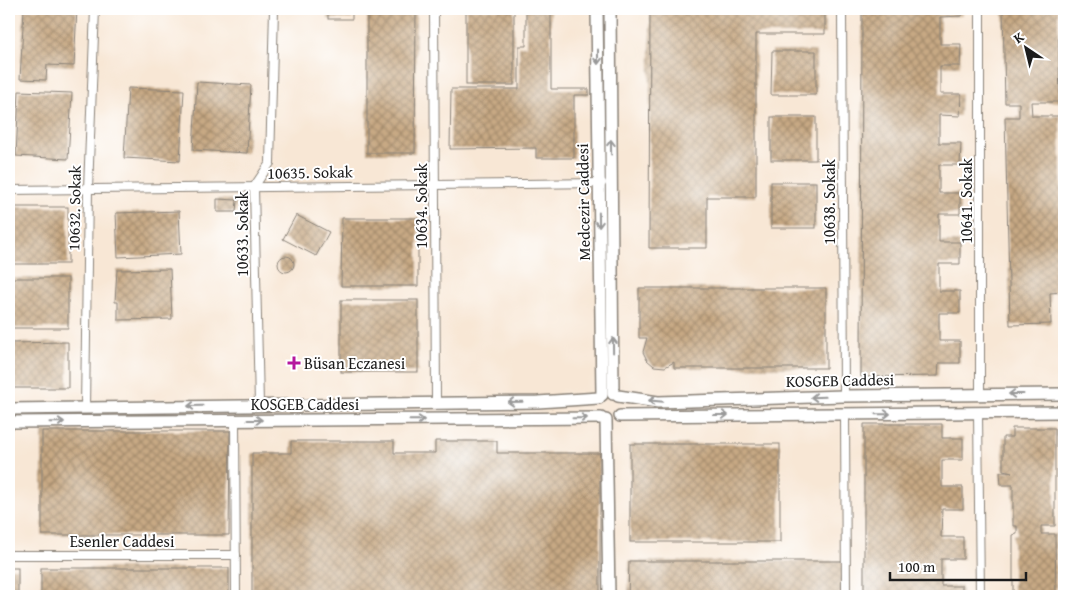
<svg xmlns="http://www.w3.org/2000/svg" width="1073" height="605" viewBox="0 0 1073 605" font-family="'Gentium Book Plus',serif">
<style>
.building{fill:url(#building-cross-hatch)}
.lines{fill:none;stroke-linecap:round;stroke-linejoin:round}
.street-casing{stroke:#8a8278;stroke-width:10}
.secondary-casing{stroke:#8a8278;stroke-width:14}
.street{stroke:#fff;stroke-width:8}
.secondary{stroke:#fff;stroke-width:11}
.oneway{stroke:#999}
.poi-dot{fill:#b5179e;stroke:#fff;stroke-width:2}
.labels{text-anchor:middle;stroke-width:4;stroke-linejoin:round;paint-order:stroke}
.street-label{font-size:16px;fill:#1c1c1c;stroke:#fff}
.poi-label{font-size:16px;fill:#1c1c1c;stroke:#fff;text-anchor:start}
</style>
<defs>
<pattern id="building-cross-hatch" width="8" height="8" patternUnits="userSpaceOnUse" patternTransform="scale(1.25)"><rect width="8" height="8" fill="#c7a984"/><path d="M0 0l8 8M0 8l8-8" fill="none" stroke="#a1896b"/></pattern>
</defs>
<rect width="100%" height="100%" fill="#fff"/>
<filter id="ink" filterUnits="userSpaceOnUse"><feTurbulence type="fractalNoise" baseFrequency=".02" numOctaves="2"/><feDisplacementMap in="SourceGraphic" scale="10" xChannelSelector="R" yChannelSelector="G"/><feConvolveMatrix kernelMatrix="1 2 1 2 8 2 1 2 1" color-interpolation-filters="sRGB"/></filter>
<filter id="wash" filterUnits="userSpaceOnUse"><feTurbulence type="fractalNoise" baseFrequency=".0096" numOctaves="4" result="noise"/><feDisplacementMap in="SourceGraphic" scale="20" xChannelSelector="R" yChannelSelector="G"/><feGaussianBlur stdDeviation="1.12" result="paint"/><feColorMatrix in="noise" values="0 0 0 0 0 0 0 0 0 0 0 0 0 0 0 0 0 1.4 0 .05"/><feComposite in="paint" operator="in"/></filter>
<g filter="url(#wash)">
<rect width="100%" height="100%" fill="#f8e7d5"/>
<g id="blocks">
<g class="building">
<path d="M24,9H77L74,66L47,65L46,80L20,79Z"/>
<rect x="328" y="9" width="24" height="10"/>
<path d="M367,9H416L415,153H367Z"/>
<rect x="466" y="9" width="48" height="76"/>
<path d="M526,9H551V89H589V95H574V158H536V148L450,149L451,89H519V46H526Z"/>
<path d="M650,9H825V34H756V197H707V248H649Z"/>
<path d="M862,9H962V16L940,17V44H961L960,66H940V94H961L960,116L939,115V143H961L960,165H939V193H960V214H939V242H960V264H939V291H960V313H939V341H960V363H939L938,376L861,377Z"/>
<path d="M1003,9H1058L1060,102H1031L1032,116H1060L1064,292L1050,293L1051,324L1010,325L1005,117H1019V103H1005Z"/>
<path d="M772,51H816V95H771Z"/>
<path d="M197,82L251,85L247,153L193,150Z"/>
<path d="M128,88L184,90L180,161L124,158Z"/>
<path d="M19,91L72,93L68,159L16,156Z"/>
<rect x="771" y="117" width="45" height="43"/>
<rect x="771" y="182" width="45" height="46"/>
<path d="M217,199L237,200L236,212H217Z"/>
<rect x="9" y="207" width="59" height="57"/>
<path d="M179,211L181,254L118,257L116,213Z"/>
<path d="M296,215L329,232L316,256L283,239Z"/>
<path d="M342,218H418V286H341Z"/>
<circle cx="286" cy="264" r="8"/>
<path d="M170,269L172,319L118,320V302H115L117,270Z"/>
<rect x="9" y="278" width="59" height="50"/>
<path d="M639,288H826V368H674V362L665,367L654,366L647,360L643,352L647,338H639Z"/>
<rect x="341" y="300" width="77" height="72"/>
<path d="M68,342V388H10V343Z"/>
<path d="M864,424H942V438H963V460H942V487H963V509H942L941,537H963V559H941V586H962V596H864Z"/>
<path d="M1012,428H1055V526H1041V534H1055L1056,596H1013V535L1017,534V526H1013V485H1001L1000,472H1012L1003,470V437H1012Z"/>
<path d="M42,431H230L229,535H42Z"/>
<path d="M291,441H394V453H435V441H497V453H600V596H252V453H291Z"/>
<rect x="630" y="444" width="150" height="98"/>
<path d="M629,561H843V596H628Z"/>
<rect x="9" y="568" width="9" height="28"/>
<rect x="41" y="568" width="188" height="28"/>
</g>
</g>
</g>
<g filter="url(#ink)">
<use href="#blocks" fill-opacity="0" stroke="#8a8278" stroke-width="1"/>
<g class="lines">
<g class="street-casing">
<g id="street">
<path d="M434,9L436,403"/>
<path d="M842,9L844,396"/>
<path d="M9,190L602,183"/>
<path d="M980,393V9"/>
<path d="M259,404L254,187L270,163L274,9"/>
<path d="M85,409L88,189L95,9"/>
<path d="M978,412L980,596"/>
<path d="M845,415L846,596"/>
<path d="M235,420L236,596"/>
<path d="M9,555H236"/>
</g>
</g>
<g class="secondary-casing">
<g id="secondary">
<path d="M597,9L602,395"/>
<path d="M610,9L613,394"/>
<path d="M618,396L658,402L844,396L1064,394"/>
<path d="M9,409L538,402L599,398"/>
<path d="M620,416L1064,412"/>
<path d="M606,420L609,596"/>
<path d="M9,422L601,418"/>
</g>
</g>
<use href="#street" class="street"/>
<use href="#secondary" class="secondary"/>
</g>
<defs><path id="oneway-shaft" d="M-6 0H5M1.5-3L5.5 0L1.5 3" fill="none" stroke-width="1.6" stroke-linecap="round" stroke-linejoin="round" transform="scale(1.25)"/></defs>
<g class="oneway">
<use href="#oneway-shaft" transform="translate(598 57) rotate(90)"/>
<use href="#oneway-shaft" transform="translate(611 147) rotate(-91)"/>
<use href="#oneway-shaft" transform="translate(599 220) rotate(89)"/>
<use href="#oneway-shaft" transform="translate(613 345) rotate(-91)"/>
<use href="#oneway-shaft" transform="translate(1016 394) rotate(-180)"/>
<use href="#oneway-shaft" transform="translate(818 397) rotate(178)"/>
<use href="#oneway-shaft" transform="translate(656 401) rotate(-175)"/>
<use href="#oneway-shaft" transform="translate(515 402) rotate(179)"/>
<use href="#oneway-shaft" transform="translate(195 406) rotate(179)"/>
<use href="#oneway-shaft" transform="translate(883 414) rotate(-1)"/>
<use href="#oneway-shaft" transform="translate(721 415)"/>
<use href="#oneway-shaft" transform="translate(580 418) rotate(-1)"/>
<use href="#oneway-shaft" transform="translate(255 420)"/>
<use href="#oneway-shaft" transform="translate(417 420) rotate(-1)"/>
<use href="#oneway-shaft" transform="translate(57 422) rotate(-1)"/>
</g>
</g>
<path class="poi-dot" d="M291.5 355.5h5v5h5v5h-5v5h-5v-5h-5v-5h5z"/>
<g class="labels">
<g class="street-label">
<text transform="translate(310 172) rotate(-1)" y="6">10635. Sokak</text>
<text transform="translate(966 201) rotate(-90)" y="6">10641. Sokak</text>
<text transform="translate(583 202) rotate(-91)" y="6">Medcezir Caddesi</text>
<text transform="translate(829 202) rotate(-90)" y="6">10638. Sokak</text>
<text transform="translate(421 206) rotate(-90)" y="6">10634. Sokak</text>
<text transform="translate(74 208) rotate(-89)" y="6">10632. Sokak</text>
<text transform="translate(242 234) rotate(-90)" y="6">10633. Sokak</text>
<text transform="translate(840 380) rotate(-1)" y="6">KOSGEB Caddesi</text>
<text x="305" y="410">KOSGEB Caddesi</text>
<text x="122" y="547">Esenler Caddesi</text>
</g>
<g class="poi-label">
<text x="304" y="369">Büsan Eczanesi</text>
</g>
</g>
<rect width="1073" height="605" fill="none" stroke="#fff" stroke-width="30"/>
<g transform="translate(1026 48) rotate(325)" stroke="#ffffff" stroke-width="4" paint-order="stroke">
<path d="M0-4L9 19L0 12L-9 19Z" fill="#1c1c1c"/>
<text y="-8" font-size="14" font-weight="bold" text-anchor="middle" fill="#1c1c1c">K</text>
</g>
<path d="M890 572v8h136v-8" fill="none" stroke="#1c1c1c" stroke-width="2.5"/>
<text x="898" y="572" font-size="15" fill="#1c1c1c" stroke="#ffffff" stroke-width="4" paint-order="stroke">100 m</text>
</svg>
